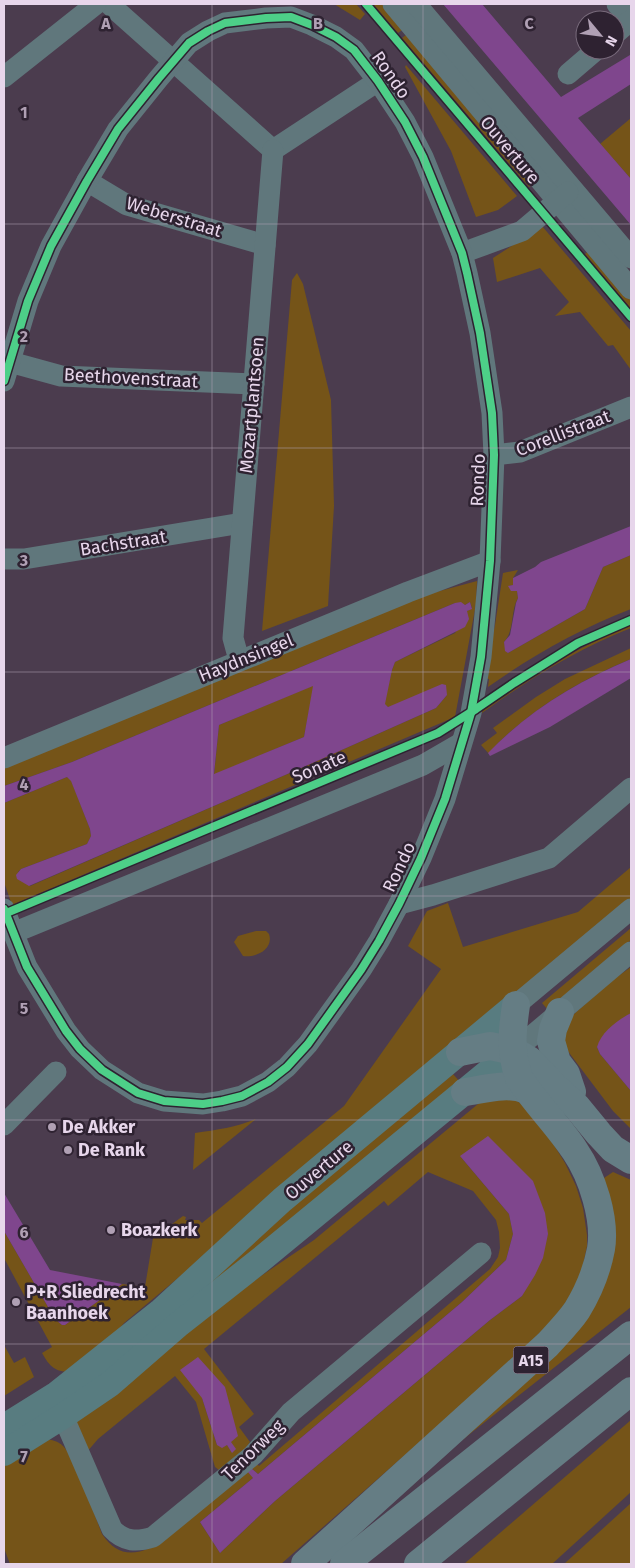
<svg xmlns="http://www.w3.org/2000/svg" width="635" height="1568" viewBox="0 0 635 1568" font-family="'Fira Sans',sans-serif">
<style>
.green{fill:#755418;fill-rule:evenodd}
.water{fill:#7f468d;fill-rule:evenodd}
.lines{fill:none;stroke-linecap:round;stroke-linejoin:round}
.minor{stroke:#60777c;stroke-width:21}
.major{stroke:#587c80;stroke-width:26}
.highway{stroke:#657d84;stroke-width:28}
.cycleway-casing{stroke:#2e2231;stroke-width:11}
.cycleway{stroke:#4dcf88;stroke-width:8}
.grid{fill:none;stroke:#b0a0b4;stroke-width:1;stroke-opacity:0.55}
.poi-dot{fill:#b0a0b4;stroke:#2e2231;stroke-width:2}
.labels{text-anchor:middle;stroke-width:5;stroke-linejoin:round;paint-order:stroke}
.shield{fill:#2e2231;stroke:#b0a0b3;stroke-width:1}
.shield-label{font-size:16px;font-weight:bold;fill:#e7d6eb}
.street-label{font-size:18px;fill:#e7d6eb;stroke:#2e2231}
.poi-label{font-size:18px;font-weight:bold;fill:#e7d6eb;stroke:#2e2231;text-anchor:start}
.grid-label{font-size:16px;text-anchor:middle;font-weight:bold;fill:#b0a0b4;stroke:#2e2231;stroke-width:5;stroke-linejoin:round;paint-order:stroke}
</style>
<rect width="100%" height="100%" fill="#4b3c4e"/>
<g class="green">
<path d="M334,4H356L365,14L360,20Z"/>
<path d="M373,4H386L406,27L398,33Z"/>
<path d="M410,32L536,181L529,187L402,38Z"/>
<path d="M406,65L517,196L498,210L476,217L451,151L405,67Z"/>
<path d="M631,118V179L600,144Z"/>
<path d="M542,226L631,331V370L613,345L608,346L580,312L555,316L569,302L540,268L497,282L493,258Z"/>
<path d="M592,248L631,293V309L585,254Z"/>
<path d="M297,273L303,284L331,400L334,506L328,606L262,631L292,280Z"/>
<path d="M631,555V609C580,629 533,655 488,687L489,679L484,678L495,625L503,573L518,570L513,578V585L509,586L517,591L518,598C510,612 515,630 504,642L508,653L585,609L603,567Z"/>
<path d="M477,581L476,604L455,717L12,905L4,882V803L67,777L71,780L90,829L91,836L87,844L21,869L18,872L30,886L299,769L436,708L447,695L388,707L384,704L392,670L395,662L455,633L467,611L472,608L470,602L465,605L455,603L72,762L4,786V767L410,599Z"/>
<path d="M631,625V628C577,649 529,679 482,713L483,709C530,676 578,647 631,625Z"/>
<path d="M631,648V659C590,676 550,698 516,727C506,735 496,744 489,754L481,745L497,733L493,728L536,697L565,679Z"/>
<path d="M314,685L304,737L214,775L219,725Z"/>
<path d="M631,867V901L124,1323L108,1343L72,1372C55,1372 50,1367 42,1353L52,1347L4,1258V1231L55,1319L62,1325H65L122,1284L145,1287L153,1238L183,1216L186,1217L185,1220H199L202,1223L344,1106L441,969L408,946L427,911L448,903L463,947L578,912Z"/>
<path d="M631,928V940L548,1010L542,1003Z"/>
<path d="M256,931H266L269,934C274,949 256,958 243,956L234,942L238,936Z"/>
<path d="M631,967V1013L625,1017L597,1047L600,1054L631,1091V1129L613,1111L564,1046L567,1020L614,979Z"/>
<path d="M453,1074L461,1083L240,1265L149,1325Z"/>
<path d="M508,1096L522,1104L549,1137L565,1163L576,1186L583,1208L587,1235V1246L582,1270L571,1295L553,1320L497,1374L281,1564H10L4,1548V1461L45,1439C52,1440 58,1441 63,1446C75,1457 95,1516 102,1534C115,1553 129,1557 150,1548L255,1462L259,1466L490,1269L498,1257L500,1248L499,1232L496,1220L473,1191L428,1172L388,1206L384,1201L204,1349L254,1414L239,1427L250,1442L245,1449L219,1470L215,1467L196,1402L175,1376L98,1439L86,1453L77,1433V1421L199,1318L314,1240L484,1099ZM460,1156L548,1234L522,1296L490,1320L275,1501L220,1553L200,1522L253,1478L248,1471L251,1468L258,1474L462,1302L506,1260L513,1234L509,1214ZM202,1398L231,1442L232,1452L227,1445H217Z"/>
<path d="M256,1119L193,1170L195,1133C217,1130 236,1127 256,1119Z"/>
<path d="M613,1172L631,1180V1307L447,1452L571,1330L604,1178Z"/>
<path d="M4,1345L14,1363L25,1357L34,1377L4,1396Z"/>
<path d="M631,1420V1492L552,1564H464Z"/>
<path d="M631,1503V1564H564Z"/>
</g>
<g class="water">
<path d="M443,4H482L561,97L630,55L631,56V84L578,118L631,179V225Z"/>
<path d="M631,526V555L603,567L585,609L508,653L505,651L504,642L510,635L516,603L518,598L517,591H511L508,586L513,585V578L535,567L541,562Z"/>
<path d="M461,602L465,605L470,602L472,609L467,611L469,619L465,627L395,662L392,670L385,704L388,707L442,684L446,685L447,695L436,708L299,769L29,886L17,879L16,875L21,869L87,844L91,836L90,829L71,781L67,777L4,803V786L72,762L455,603ZM313,686L304,737L214,774L219,725Z"/>
<path d="M631,659V678L550,727L490,756L488,753C528,711 578,681 631,659Z"/>
<path d="M631,1013V1091L600,1054L597,1047C601,1032 618,1020 631,1013Z"/>
<path d="M488,1136L533,1181L545,1213L548,1234L543,1258L535,1275L522,1296L490,1320L275,1501L220,1553L200,1522L253,1478L247,1471L251,1468L258,1474L462,1302L506,1260L513,1234L509,1214L460,1156Z"/>
<path d="M4,1193L50,1270L122,1284L65,1325H62L55,1319L4,1231Z"/>
<path d="M198,1357L225,1387L238,1436L231,1442L236,1449L232,1453L227,1445L222,1448L217,1445L202,1398L180,1370Z"/>
</g>
<g class="lines">
<g class="minor">
<path d="M109,4L273,150"/>
<path d="M393,4L631,289"/>
<path d="M416,4L631,258"/>
<path d="M617,4L631,20"/>
<path d="M615,34L631,20"/>
<path d="M568,74L596,50"/>
<path d="M4,77L96,4"/>
<path d="M273,150L378,81"/>
<path d="M87,181L127,205L265,245"/>
<path d="M462,253L522,231L568,192"/>
<path d="M10,362L61,376L254,384"/>
<path d="M4,381L28,301L51,246L87,181L118,129L159,78L189,43L208,31L225,23L266,18L291,17L312,25L336,37L354,50L378,81L405,122L423,157L462,253L467,273L480,333L492,413L494,455L490,561L481,657L471,713L445,799L421,858L399,904L379,941L361,970L308,1044L287,1067L268,1082L242,1096L222,1101L203,1104L164,1101L138,1093L102,1070L80,1049L66,1031L27,967L4,909"/>
<path d="M494,455L520,452L631,407"/>
<path d="M4,559H24L242,523"/>
<path d="M239,660L233,638L273,150"/>
<path d="M4,758L408,592L490,561"/>
<path d="M399,904L433,895L549,858L631,788"/>
<path d="M13,933L423,765L461,743"/>
<path d="M516,1005L631,909"/>
<path d="M514,1051L631,952"/>
<path d="M4,1125L56,1072"/>
<path d="M59,1401L63,1416L112,1529C124,1542 137,1542 153,1537L253,1455L291,1412L481,1253"/>
</g>
<g class="major">
<path d="M4,1427L57,1394L160,1312L282,1200L516,1005"/>
<path d="M4,1453L63,1416L110,1384L179,1324L259,1261L514,1051"/>
</g>
<g class="highway">
<path d="M560,1012L553,1029L551,1041L557,1062L566,1074L572,1092"/>
<path d="M460,1052L490,1046L514,1051L529,1060L553,1085L576,1106L599,1134L613,1149L631,1160"/>
<path d="M465,1092C485,1089 508,1082 527,1090"/>
<path d="M305,1564L547,1345C557,1334 569,1322 577,1310C588,1292 597,1270 601,1249C606,1219 592,1176 575,1151C558,1125 536,1104 519,1078C510,1051 512,1032 516,1005"/>
<path d="M344,1564L631,1335"/>
<path d="M418,1564L631,1391"/>
</g>
<g class="cycleway-casing">
<g id="cycleway">
<path d="M366,4L631,317"/>
<path d="M4,381L28,301L51,246L87,181L118,129L159,78L189,43L208,31L225,23L266,18L291,17L312,25L336,37L354,50L378,81L405,122L423,157L462,253L467,273L480,333L492,413L494,455L490,561L481,657L471,713L445,799L421,858L399,904L379,941L361,970L308,1044L287,1067L268,1082L242,1096L222,1101L203,1104L164,1101L138,1093L102,1070L80,1049L66,1031L27,967L4,909"/>
<path d="M4,914L438,733L476,709L514,683L578,643L631,620"/>
</g>
</g>
<use href="#cycleway" class="cycleway"/>
</g>
<path class="grid" d="M212,4V1564M423,4V1564M4,224H631M4,448H631M4,672H631M4,896H631M4,1120H631M4,1344H631"/>
<g class="poi-dot">
<circle cx="52" cy="1127" r="5"/>
<circle cx="68" cy="1150" r="5"/>
<circle cx="111" cy="1230" r="5"/>
<circle cx="16" cy="1302" r="5"/>
</g>
<g class="labels">
<rect class="shield" x="513.5" y="1346.5" width="35" height="27" rx="4"/>
<g class="shield-label">
<text x="531" y="1366">A15</text>
</g>
<g class="street-label">
<text transform="translate(391 75) rotate(55)" y="6">Rondo</text>
<text transform="translate(510 150) rotate(50)" y="6">Ouverture</text>
<text transform="translate(174 217) rotate(17)" y="6">Weberstraat</text>
<text transform="translate(131 378) rotate(3)" y="6">Beethovenstraat</text>
<text transform="translate(252 405) rotate(-85)" y="6">Mozartplantsoen</text>
<text transform="translate(563 433) rotate(-21)" y="6">Corellistraat</text>
<text transform="translate(478 480) rotate(-88)" y="6">Rondo</text>
<text transform="translate(123 543) rotate(-9)" y="6">Bachstraat</text>
<text transform="translate(246 658) rotate(-22)" y="6">Haydnsingel</text>
<text transform="translate(319 767) rotate(-23)" y="6">Sonate</text>
<text transform="translate(399 867) rotate(-65)" y="6">Rondo</text>
<text transform="translate(319 1170) rotate(-40)" y="6">Ouverture</text>
<text transform="translate(253 1450) rotate(-44)" y="6">Tenorweg</text>
</g>
<g class="poi-label">
<text x="62" y="1133">De Akker</text>
<text x="78" y="1156">De Rank</text>
<text x="121" y="1236">Boazkerk</text>
<text x="26" y="1298">P+R Sliedrecht<tspan x="26" dy="21">Baanhoek</tspan></text>
</g>
</g>
<g class="grid-label">
<text x="106" y="29">A</text>
<text x="318" y="29">B</text>
<text x="529" y="29">C</text>
<text x="24" y="118">1</text>
<text x="24" y="342">2</text>
<text x="24" y="566">3</text>
<text x="24" y="790">4</text>
<text x="24" y="1014">5</text>
<text x="24" y="1238">6</text>
<text x="24" y="1462">7</text>
</g>
<rect width="635" height="1568" fill="none" stroke="#e7d6eb" stroke-width="10"/>
<g transform="translate(600 35) rotate(119)"><circle r="24" fill="#2e2231" stroke="#786a7b"/>
<path d="M0-4L9 19L0 12L-9 19Z" fill="#b0a0b4"/>
<text y="-8" font-size="14" font-weight="bold" text-anchor="middle" fill="#e7d6eb">N</text>
</g>
</svg>
